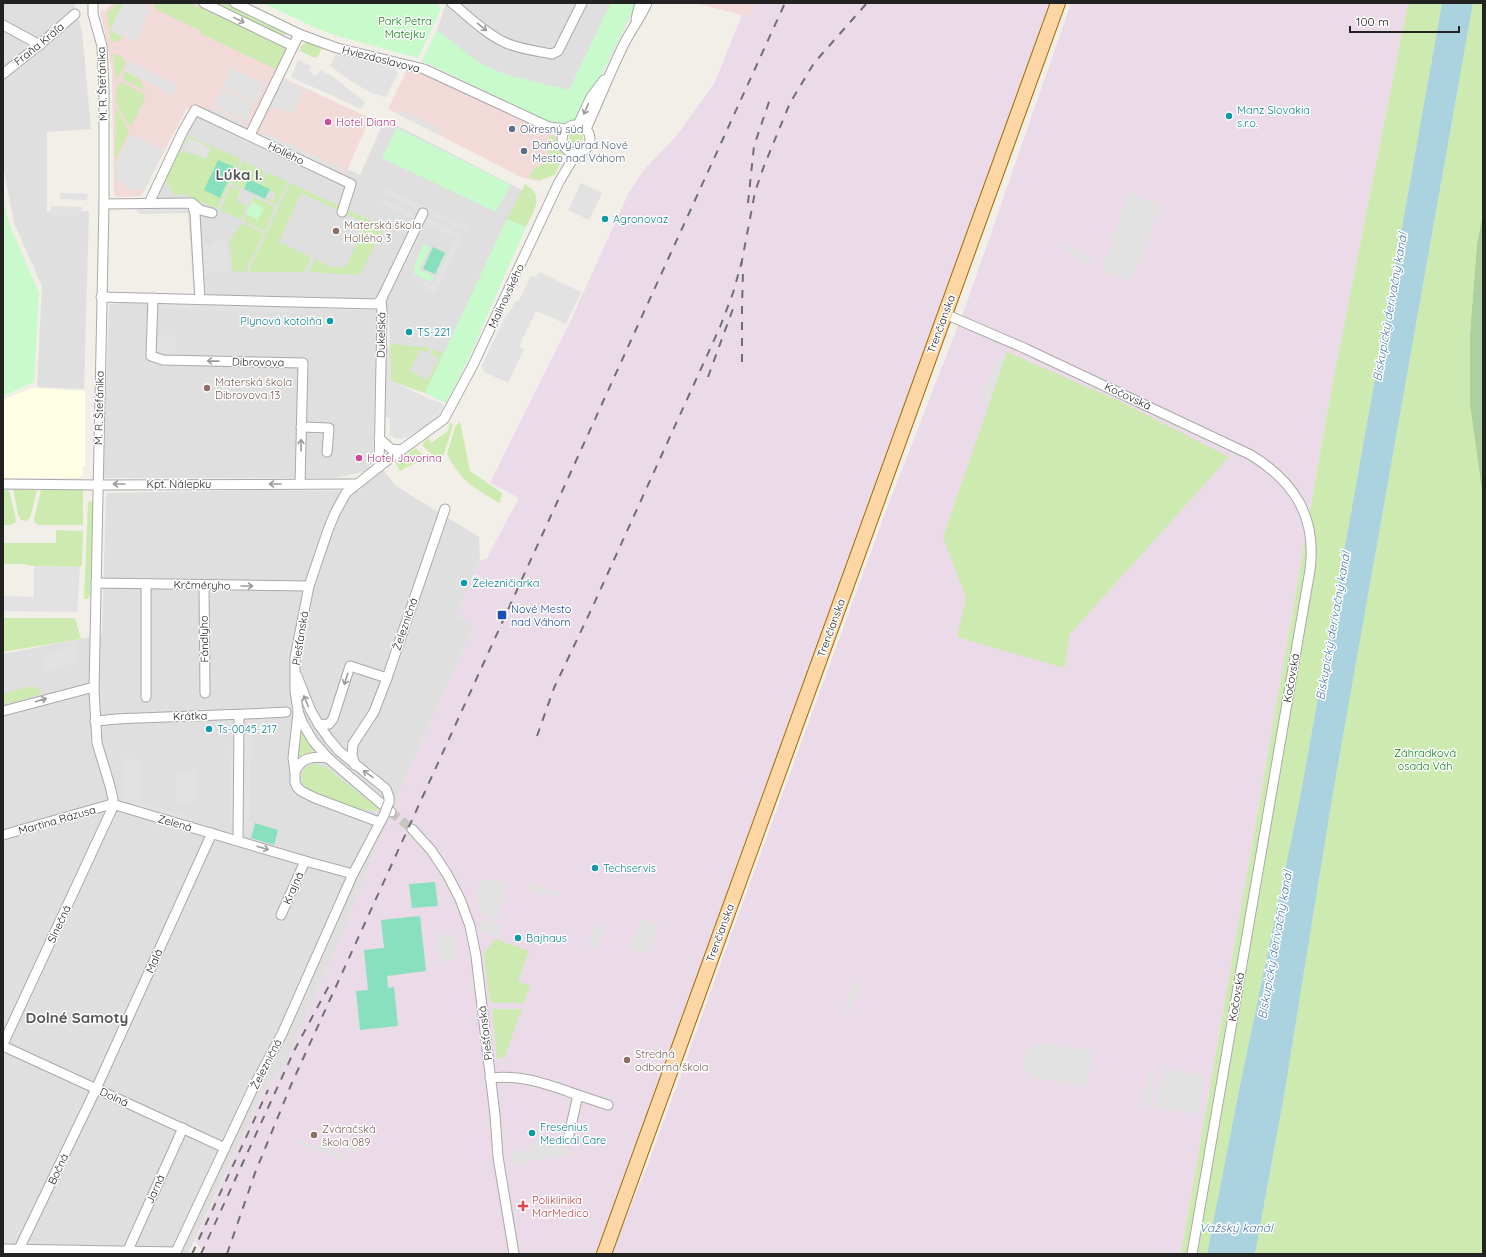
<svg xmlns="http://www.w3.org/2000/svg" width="1486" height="1257" viewBox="0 0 1486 1257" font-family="Quicksand,sans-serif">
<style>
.residential{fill:#e0dfdf}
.commercial{fill:#f2dad9}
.industrial{fill:#ebdbe8}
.education{fill:#ffffe5}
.grass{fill:#cdebb0}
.forest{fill:#add19e}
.park{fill:#c8facc}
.pitch{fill:#88e0be}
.parking{fill:#e2e2e2}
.water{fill:#aad3df}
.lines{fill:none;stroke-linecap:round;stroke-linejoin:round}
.street-tunnel{stroke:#c8c6c1;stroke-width:9;stroke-dasharray:9 4.5;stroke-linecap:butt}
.street-casing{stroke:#a9a9a9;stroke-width:11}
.primary-casing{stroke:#a06b00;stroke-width:16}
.street{stroke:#fff;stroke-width:9}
.primary{stroke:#fcd6a4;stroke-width:14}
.rail{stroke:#707070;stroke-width:2;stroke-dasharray:8 8;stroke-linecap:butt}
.street-bridge-casing{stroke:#a9a9a9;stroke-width:11;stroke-linecap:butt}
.street-bridge{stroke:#fff;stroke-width:9}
.oneway{stroke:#9c9c9c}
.culture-dot{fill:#0f9aa8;stroke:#fff;stroke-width:1.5}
.hotel-dot{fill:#d1479c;stroke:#fff;stroke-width:1.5}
.service-dot{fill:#5c6f8a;stroke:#fff;stroke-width:1.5}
.education-dot{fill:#8d6e63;stroke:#fff;stroke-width:1.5}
.transit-dot{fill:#1a4fb4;stroke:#fff;stroke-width:1.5}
.health-dot{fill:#e0444e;stroke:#fff;stroke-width:1.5}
.labels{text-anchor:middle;stroke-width:3;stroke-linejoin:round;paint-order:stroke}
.park-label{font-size:11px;fill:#0c8416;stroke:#fff}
.street-label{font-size:11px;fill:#222;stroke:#fff}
.culture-label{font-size:11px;fill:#0d838f;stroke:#fff;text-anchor:start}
.hotel-label{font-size:11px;fill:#b23c85;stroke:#fff;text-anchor:start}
.service-label{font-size:11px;fill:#4e5e75;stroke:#fff;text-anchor:start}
.education-label{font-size:11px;fill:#785e54;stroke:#fff;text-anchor:start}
.transit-label{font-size:11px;fill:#164399;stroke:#fff;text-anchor:start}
.health-label{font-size:11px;fill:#be3a42;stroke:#fff;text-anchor:start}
.water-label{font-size:12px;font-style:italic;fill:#4a7aab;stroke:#fff}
.district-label{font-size:15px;font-weight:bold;fill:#555;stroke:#fff}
</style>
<rect width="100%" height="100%" fill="#f2efe9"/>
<g class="residential">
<path d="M3,3H74L82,31L91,129L47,132V211H89L84,389L37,387L42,286L14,223L3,166Z"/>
<path d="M446,3H637L580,118L574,121L422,61L437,30Z"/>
<path d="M197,99L360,175L385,119L533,196L531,215L469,357L446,403L425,393L391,381L389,318L386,305L194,296L188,213L140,214L148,196Z"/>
<path d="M123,303L377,310L373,462L366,471L335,478H103L109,304Z"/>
<path d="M383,470L396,486L479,537L480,561L457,616L475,625L425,735L422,736L421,739L422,742L397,798L398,802L385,830L382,833L383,835L372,859L370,860V864L360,889L357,893L358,895L340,942L337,944V947L322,981L318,985L319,988L299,1031L297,1032V1038L284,1066L263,1092L188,1254H3V654L102,635L106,493L266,490L361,491L362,484Z"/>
</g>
<g class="commercial">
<path d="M113,3H195L288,49L277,75L370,118L342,182L187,108L141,196L117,197L114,194L112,74L108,47L100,11L105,10Z"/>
<path d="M695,3H756L754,9L747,16Z"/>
<path d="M408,68L415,70L553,133L564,145L563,158L554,175L539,181L523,178L388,109Z"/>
</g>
<g class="industrial">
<path d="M756,3H1055L605,1254L205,1253L195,1241L263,1092L284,1066L296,1038L295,1035L297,1032L299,1031L319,988L318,985L319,982L322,981L337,947L336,945L340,941L358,895V890L360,889L370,864L369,862L372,859L377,849L375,847L383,836L382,833L385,829L398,803L397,798L422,742L421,739L422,736L425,735L475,625L457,616L480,561L487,558L519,498L490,483L570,322L628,194L643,171L676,136L714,84L742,15L747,16L754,9Z"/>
<path d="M1071,3H1408L1329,402L1181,1254H611L648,1164L676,1088L728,943L887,508L966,305Z"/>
</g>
<path class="education" d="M31,388L85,391V466H83V475L79,478H3V400Z"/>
<g class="grass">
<path d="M118,3H123L110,30L123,37L117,41L111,42L107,13Z"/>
<path d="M154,3H190L283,46C288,54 281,63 277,70L200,33L201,31L159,11L154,7Z"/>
<path d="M210,3H228L287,31V34L285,35L266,30Z"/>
<path d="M1408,3H1442L1300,798L1239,1090L1207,1254H1181L1329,402Z"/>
<path d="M1473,3H1483V214L1477,243L1470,334V405L1483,498V1254H1255L1284,1096L1333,793Z"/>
<path d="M305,43H313L322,47L319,55L315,58L300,51L301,46Z"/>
<path d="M116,54L121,57L126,63L118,78L115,75L113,55Z"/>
<path d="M125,71L139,79L144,90L122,79Z"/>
<path d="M121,82L146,95L132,126L128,124C119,108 110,100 121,82Z"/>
<path d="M116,107L129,131L117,157H115Z"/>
<circle cx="576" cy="138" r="7"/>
<path d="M551,134C567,149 563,157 555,175L540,180L529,178L533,169L552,160L544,146Z"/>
<path d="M189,136L241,159L217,209L184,194L174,195L165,180L178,152L181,150L189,154L192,153L206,158L189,139L187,144L185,143Z"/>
<path d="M243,161L264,171L258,184L248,179L244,189L232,184Z"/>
<path d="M267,172L288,182L277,205L265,199L266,198L273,201L276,194L260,185Z"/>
<path d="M290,183L342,207L340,211L301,193L279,242L311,257L304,272H250V268Z"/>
<path d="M525,184C527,186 531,188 533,190C542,202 531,216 526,227L507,219Z"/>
<path d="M231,186L241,190L236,201L247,206L241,220L220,210Z"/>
<path d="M254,197L275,207L265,231L243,221Z"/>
<path d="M346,209L384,227L360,275L309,272L315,259L331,267H346L366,223L344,213Z"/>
<path d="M242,223L264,233L247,268V272L232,271L230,240Z"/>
<path d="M390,344L430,348L428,353L420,350L410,371L428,380L439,358L431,354L434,349L443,354L425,393L391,381Z"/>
<path d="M1007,352L1117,400L1229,457L1070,634L1064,668L957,637L966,598L943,537Z"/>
<path d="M460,421L470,471L502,493L500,503C475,489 460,481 447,454L455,427Z"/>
<path d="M450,422L453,425L443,457L437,460L423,446V443L428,438L431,443L448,431Z"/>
<path d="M416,448L427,459L411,465L400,471L395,462Z"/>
<path d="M3,489L9,490L16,520L15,523L10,525H3Z"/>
<path d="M13,489L37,490L30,518L26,521L21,520L18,514Z"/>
<path d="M41,490H83V525H38L35,523L34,520Z"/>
<path d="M93,501L90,595L88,599H84L88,502Z"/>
<path d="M56,530L83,531L82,565L80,567L34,566L21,564H3V543H56Z"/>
<path d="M3,618H75L81,639L3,652Z"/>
<path d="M32,686L39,689L41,694L3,705V694Z"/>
<path d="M300,729L313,751L297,757Z"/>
<path d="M315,764L326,767L379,809C375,812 370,810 365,809L364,811C352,807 309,794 303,784C302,782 302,777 302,775C303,768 309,765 315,764Z"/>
<path d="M495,939L529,951L518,981L530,986L524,1003H490L484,953Z"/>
<path d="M492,1009H522L504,1058L497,1059Z"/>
</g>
<path class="forest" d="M1483,214V498L1470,405V334L1477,243Z"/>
<g class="park">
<path d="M263,3H436L441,9L418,58L337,36L316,28Z"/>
<path d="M611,3H636L580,118L564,125L554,124L422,61L437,30L478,62L507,75L569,90Z"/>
<path d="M397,128L510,185L496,212L382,158Z"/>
<path d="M3,191L8,221L39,293L34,382L3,396Z"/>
<path d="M252,202L264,208L258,220L246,214Z"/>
<path d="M507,219L526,227L469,357L446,403L425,393Z"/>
<path d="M424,244L430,247L420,268L421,272H425L434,276L432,282L414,274L415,264Z"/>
</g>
<g class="pitch">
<path d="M218,160L234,167L220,198L204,190Z"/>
<path d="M248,179L270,189L265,199L244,189Z"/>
<path d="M433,247L445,253L435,274L423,269Z"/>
<path d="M255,823L278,830L274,845L251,838Z"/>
<path d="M435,882L438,906L412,908L409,884Z"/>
<path d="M420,916L426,971L387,976L388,988L394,987L398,1026L360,1030L356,991L368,990L364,950L384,948L381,920Z"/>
</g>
<g class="parking">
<path d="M123,3H141L147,6L150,11L136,42L110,30Z"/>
<path d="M336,54L392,66L398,73L386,97L373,94L354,83L330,66Z"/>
<path d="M298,60L311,66L309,71L315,75L318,74L320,70L332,76L365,102L361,109L291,77Z"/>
<path d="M130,61L178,85L173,95L125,71Z"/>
<path d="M231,68L265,84L256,102L223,86Z"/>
<path d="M281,79L303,89L292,114L278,108L269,107Z"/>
<path d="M222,88L255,103L246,121L213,105Z"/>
<path d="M212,107L246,123L242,130L209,114Z"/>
<path d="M399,109L442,129L439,135L397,114Z"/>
<path d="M264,132L344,169L342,175L262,137Z"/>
<path d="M131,134L164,149L145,190L129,188L116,179L115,166Z"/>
<path d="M190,138L211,148L206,159L185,149Z"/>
<path d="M581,183L602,193L589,220L568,210Z"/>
<path d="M386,189L470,228L468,232L384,193Z"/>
<path d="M60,193L88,194L87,200L60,199Z"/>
<path d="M1128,193L1160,204L1140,264L1137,263L1131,281L1102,271Z"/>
<path d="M382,198L414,213L412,218L380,202Z"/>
<path d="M51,206L82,207L81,215H50Z"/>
<path d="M181,206L182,211L137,213V207Z"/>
<path d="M424,216L463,236L435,294L421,288L424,281L433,285L455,238L426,224L405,268L400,266Z"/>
<path d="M226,238L228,271H204L203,241L206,245H211L212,241H220Z"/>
<path d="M1065,243L1093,259L1089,265L1062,248Z"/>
<path d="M539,272L581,292L566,324L536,311L519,346L524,349L508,383L484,372L482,365L505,318L515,302L519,300L531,276L536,277Z"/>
<path d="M156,305L305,307V312L156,309Z"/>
<path d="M158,335H176L175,353H157Z"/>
<path d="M386,346L390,347L391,381L444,405L439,416L420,431L406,438L396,439L390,435V418L385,417Z"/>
<path d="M997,357L1004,359L987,406L981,404Z"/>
<path d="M34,566L80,567L77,612L3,611V596L34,597Z"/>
<path d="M75,645L78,657L74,658L75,663L47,671L43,655Z"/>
<path d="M232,727H252L249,825L229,824Z"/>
<path d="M125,758L140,759L139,799H124Z"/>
<path d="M177,771H196L195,798L185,803L176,802Z"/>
<path d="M135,801L186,816L185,820L131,805Z"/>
<path d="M486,879L507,884L497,919L479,913L476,887Z"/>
<path d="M528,883L560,893L559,898L527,888Z"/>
<path d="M482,919L502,926L499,936L496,939L488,933L480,931Z"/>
<path d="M641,919L659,925L648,954L630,947Z"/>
<path d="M595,924L605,927L598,950L588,947Z"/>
<path d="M455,934L457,960L439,962L437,935Z"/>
<path d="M855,981L860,983L849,1013L844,1012Z"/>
<path d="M1042,1043L1093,1051L1087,1087L1031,1076V1072L1023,1070L1026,1053L1031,1047Z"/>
<path d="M1165,1068L1205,1076L1199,1115L1156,1107L1161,1077Z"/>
<path d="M1149,1072H1155L1150,1107H1143Z"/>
<path d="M352,1135L363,1138L359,1154L348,1150Z"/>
<path d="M298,1140L344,1154L343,1159L296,1143Z"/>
<path d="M551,1141L566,1147L571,1155L511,1164L510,1152L530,1149L533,1147L532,1143Z"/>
</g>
<path class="water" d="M1442,3H1473L1333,793L1284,1096L1255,1254H1207L1239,1090L1300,798Z"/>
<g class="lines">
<path class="street-tunnel" d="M391,812L412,829"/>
<g class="street-casing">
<g id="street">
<path d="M204,3L293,46"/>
<path d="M235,3L299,34L315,40L337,48L424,69L549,127L566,129"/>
<path d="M452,3C468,16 485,33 504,42C518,49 537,51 552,54L558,51L582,3"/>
<path d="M636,19L640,3"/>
<path d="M3,25L40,45"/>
<path d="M3,74L44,41L75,14"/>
<path d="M578,125L591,97L604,80"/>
<circle cx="576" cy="139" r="14"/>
<path d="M586,129C599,101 610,72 624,44C631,30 641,17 647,3"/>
<path d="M250,135L299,34"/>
<path d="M149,203L183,131L195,110L351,184L342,212"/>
<path d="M192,203L195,214L200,300"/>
<path d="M104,204L192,203L200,210L212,213"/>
<path d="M101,297L376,304L381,300"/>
<path d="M153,298L151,356L163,360L303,363L300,484"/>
<path d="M945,314L1024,348L1251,455C1295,482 1317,518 1310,570L1192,1254"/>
<path d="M301,427L329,428L327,452"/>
<path d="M379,438L391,449L401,450"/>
<path d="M379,467L382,312L381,300L423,213"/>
<path d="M3,484L98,485L356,484"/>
<path d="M96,583L309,586"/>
<path d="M146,584V697"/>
<path d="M204,585L205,693"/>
<path d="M297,676L310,709L319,725L329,739L339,751L386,789L389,797V802"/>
<path d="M3,711L94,687"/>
<path d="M298,713L293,758L295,772V782L297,787L301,791L315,798L379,822"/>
<path d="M95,721C109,720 123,718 138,718C187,716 236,715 286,712"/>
<path d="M319,725L329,724L333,719L350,666L387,678"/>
<path d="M355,765L352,755L353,744L374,712L387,678L445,509"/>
<path d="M295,772C301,757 314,756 328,758"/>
<path d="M112,804L305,861L353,874"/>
<path d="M391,812L328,758L313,741L302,722L298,711L295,691V658L309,586L328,530L335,513L346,493L385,462L444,419L473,365L559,182L577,152"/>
<path d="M412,829L431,850L447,874L460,899L470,926L476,956L495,1115L498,1157L514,1254"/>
<path d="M3,835L112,804"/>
<path d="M238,841L239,715"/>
<path d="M281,915L305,861"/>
<path d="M3,1044L112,809L113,799L110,786L97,743L94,690L104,204V90L102,46L93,14V3"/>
<path d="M3,1046L225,1148"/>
<path d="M490,1078C521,1074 549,1085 578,1095L568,1139"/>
<path d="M578,1095L608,1105"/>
<path d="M3,1249L176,1252"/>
<path d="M19,1249L96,1089L212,833"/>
<path d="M128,1250L183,1128"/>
<path d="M175,1254L254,1086L282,1034L353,874L384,815"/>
</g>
</g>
<g class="primary-casing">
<path id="primary" d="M604,1254L1058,3"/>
</g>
<use href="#street" class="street"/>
<use href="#primary" class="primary"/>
<g class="rail">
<path d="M748,203L754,146L771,96"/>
<path d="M741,266L755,192L764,166L790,103L814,63L867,3"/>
<path d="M742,362V306L743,272"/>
<path d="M708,377L734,306"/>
<path d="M537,736L554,688L592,608L720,327L733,293L742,261"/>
<path d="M192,1254L268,1090"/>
<path d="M201,1254L295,1049L331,982"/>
<path d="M227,1254L255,1173L291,1085L785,3"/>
</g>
<g class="street-bridge-casing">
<path id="street-bridge" d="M384,815L389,802"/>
</g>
<use href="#street-bridge" class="street-bridge"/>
</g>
<defs><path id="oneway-shaft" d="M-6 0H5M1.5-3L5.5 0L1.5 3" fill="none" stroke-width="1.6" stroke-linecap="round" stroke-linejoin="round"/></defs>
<g class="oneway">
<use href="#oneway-shaft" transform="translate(239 20) rotate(26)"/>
<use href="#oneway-shaft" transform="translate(482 27) rotate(39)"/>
<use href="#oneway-shaft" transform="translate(586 109) rotate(113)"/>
<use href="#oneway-shaft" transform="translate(213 361) rotate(-179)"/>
<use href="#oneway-shaft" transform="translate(301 445) rotate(-90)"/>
<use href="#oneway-shaft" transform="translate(119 484) rotate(180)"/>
<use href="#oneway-shaft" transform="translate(275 484) rotate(180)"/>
<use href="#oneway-shaft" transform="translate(247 586)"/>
<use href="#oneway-shaft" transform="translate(346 679) rotate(108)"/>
<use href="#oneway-shaft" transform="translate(41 700) rotate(-16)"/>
<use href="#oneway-shaft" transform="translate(306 701) rotate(-113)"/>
<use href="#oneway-shaft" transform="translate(368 774) rotate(-145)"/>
<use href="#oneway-shaft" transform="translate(263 848) rotate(17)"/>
</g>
<g class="culture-dot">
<circle cx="1229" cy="116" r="4"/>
<circle cx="605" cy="219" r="4"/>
<circle cx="330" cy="321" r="4"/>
<circle cx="409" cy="332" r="4"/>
<circle cx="464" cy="583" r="4"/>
<circle cx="209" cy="729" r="4"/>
<circle cx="595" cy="868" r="4"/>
<circle cx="518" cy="938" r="4"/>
<circle cx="532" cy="1133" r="4"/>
</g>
<g class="hotel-dot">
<circle cx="328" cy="122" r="4"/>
<circle cx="359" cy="458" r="4"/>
</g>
<g class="service-dot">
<circle cx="512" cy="129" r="4"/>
<circle cx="524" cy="151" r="4"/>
</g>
<g class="education-dot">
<circle cx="336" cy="231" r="4"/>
<circle cx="207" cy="388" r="4"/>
<circle cx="627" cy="1060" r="4"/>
<circle cx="314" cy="1135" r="4"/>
</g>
<rect class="transit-dot" x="497" y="610" width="10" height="10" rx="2"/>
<path class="health-dot" d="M521 1200h4v4h4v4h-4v4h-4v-4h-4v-4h4z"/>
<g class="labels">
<g class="park-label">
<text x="405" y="25">Park Petra<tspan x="405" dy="13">Matejku</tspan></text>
<text x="1425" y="757">Záhradková<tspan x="1425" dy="13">osada Váh</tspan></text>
</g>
<g class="street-label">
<text transform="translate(39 44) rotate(-39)" y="4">Fraňa Kráľa</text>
<text transform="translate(381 59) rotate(14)" y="4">Hviezdoslavova</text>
<text transform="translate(102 84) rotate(-92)" y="4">M. R. Štefánika</text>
<text transform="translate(286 153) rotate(26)" y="4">Hollého</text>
<text transform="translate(506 296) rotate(-65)" y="4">Malinovského</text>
<text transform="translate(941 324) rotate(-70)" y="4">Trenčianska</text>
<text transform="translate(381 335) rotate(-89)" y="4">Dukelská</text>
<text transform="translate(258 362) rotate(1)" y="4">Dibrovova</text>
<text transform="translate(1128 396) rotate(25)" y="4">Kočovská</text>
<text transform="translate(99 408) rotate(-89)" y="4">M. R. Štefánika</text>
<text x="179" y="488">Kpt. Nálepku</text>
<text transform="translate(202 585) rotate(1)" y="4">Krčméryho</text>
<text transform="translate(405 624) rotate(-71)" y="4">Železničná</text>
<text transform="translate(831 628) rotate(-70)" y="4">Trenčianska</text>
<text transform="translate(300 638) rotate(-81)" y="4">Piešťanská</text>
<text transform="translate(204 639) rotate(-91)" y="4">Fándlyho</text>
<text transform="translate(1291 678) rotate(-80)" y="4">Kočovská</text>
<text transform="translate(190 716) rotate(-2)" y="4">Krátka</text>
<text transform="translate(57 820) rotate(-16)" y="4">Martina Rázusa</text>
<text transform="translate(175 823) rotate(16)" y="4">Zelená</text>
<text transform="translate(293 888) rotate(-66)" y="4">Krajná</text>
<text transform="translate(59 924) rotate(-65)" y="4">Slnečná</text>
<text transform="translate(720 933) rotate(-70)" y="4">Trenčianska</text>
<text transform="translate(154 961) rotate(-66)" y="4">Malá</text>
<text transform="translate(1236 997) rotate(-80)" y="4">Kočovská</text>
<text transform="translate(485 1033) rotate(-97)" y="4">Piešťanská</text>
<text transform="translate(266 1064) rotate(-63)" y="4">Železničná</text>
<text transform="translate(114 1097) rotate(25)" y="4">Dolná</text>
<text transform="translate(58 1169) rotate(-65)" y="4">Bočná</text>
<text transform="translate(155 1189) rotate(-66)" y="4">Jarná</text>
</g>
<g class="culture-label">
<text x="1237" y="114">Manz Slovakia<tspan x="1237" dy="13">s.r.o.</tspan></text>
<text x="613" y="223">Agronovaz</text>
<text x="322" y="325" text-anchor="end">Plynová kotolňa</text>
<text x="417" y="336">TS-221</text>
<text x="472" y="587">Železničiarka</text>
<text x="217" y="733">Ts-0045-217</text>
<text x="603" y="872">Techservis</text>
<text x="526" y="942">Bajhaus</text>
<text x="540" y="1131">Fresenius<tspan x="540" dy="13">Medical Care</tspan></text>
</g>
<g class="hotel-label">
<text x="336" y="126">Hotel Diana</text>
<text x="367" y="462">Hotel Javorina</text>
</g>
<g class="service-label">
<text x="520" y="133">Okresný súd</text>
<text x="532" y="149">Daňový úrad Nové<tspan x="532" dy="13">Mesto nad Váhom</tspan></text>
</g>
<g class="education-label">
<text x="344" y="229">Materská škola<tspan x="344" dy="13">Hollého 3</tspan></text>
<text x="215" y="386">Materská škola<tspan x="215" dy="13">Dibrovova 13</tspan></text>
<text x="635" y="1058">Stredná<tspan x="635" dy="13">odborná škola</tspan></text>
<text x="322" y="1133">Zváračská<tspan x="322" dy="13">škola 089</tspan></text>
</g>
<g class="transit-label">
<text x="511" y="613">Nové Mesto<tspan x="511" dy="13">nad Váhom</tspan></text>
</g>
<g class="health-label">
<text x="532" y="1204">Poliklinika<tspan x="532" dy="13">MarMedico</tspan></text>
</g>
<g class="water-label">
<text transform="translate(1390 307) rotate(-80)" y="4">Biskupický derivačný kanál</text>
<text transform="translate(1333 626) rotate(-80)" y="4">Biskupický derivačný kanál</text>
<text transform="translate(1275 945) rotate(-80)" y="4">Biskupický derivačný kanál</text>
<text x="1236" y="1232">Važský kanál</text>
</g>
<g class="district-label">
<text x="239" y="180">Lúka I.</text>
<text x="77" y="1023">Dolné Samoty</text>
</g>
</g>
<rect width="1486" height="1257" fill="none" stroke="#222222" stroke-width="8"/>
<path d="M1350 26v6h109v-6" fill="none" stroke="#222222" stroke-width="2"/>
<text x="1356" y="26" font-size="12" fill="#222222" stroke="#ffffff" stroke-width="3" paint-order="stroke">100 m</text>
</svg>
